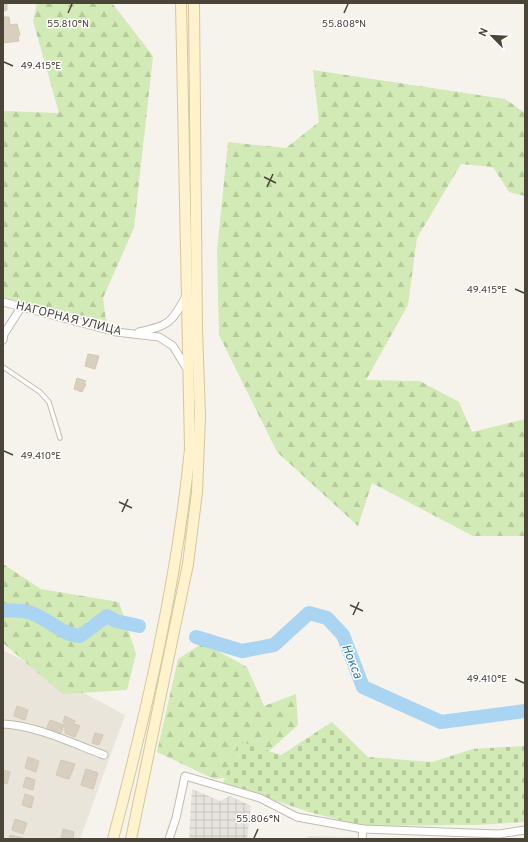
<svg xmlns="http://www.w3.org/2000/svg" width="528" height="842" viewBox="0 0 528 842" font-family="Overpass,sans-serif">
<style>
.residential{fill:#eae5da}
.industrial{fill:url(#industrial-grid)}
.forest{fill:url(#forest-firs)}
.cemetery{fill:url(#cemetery-stones)}
.lines{fill:none;stroke-linecap:round;stroke-linejoin:round}
.river{stroke:#a9d4f2;stroke-width:14}
.building{fill:#d8cfc1;stroke:#d3c7b4}
.lane-casing{stroke:#c2bbae;stroke-width:5.5}
.street-casing{stroke:#c2bbae;stroke-width:9}
.secondary-casing{stroke:#d6c79b;stroke-width:12}
.lane{stroke:#fff;stroke-width:3.5}
.street{stroke:#fff;stroke-width:7}
.secondary{stroke:#fff3cd;stroke-width:10}
.ticks{fill:none;stroke:#4b4439;stroke-width:1.5}
.labels{text-anchor:middle;stroke-width:3;stroke-linejoin:round;paint-order:stroke}
.street-label{font-size:12px;fill:#4b4439;stroke:#fff}
.water-label{font-size:13px;font-style:italic;fill:#2e7ab2;stroke:#fff}
.ticks-label{font-size:10px;text-anchor:middle;fill:#4b4439;stroke:#fff;stroke-width:3;stroke-linejoin:round;paint-order:stroke}
</style>
<defs>
<pattern id="industrial-grid" width="8" height="8" patternUnits="userSpaceOnUse"><rect width="8" height="8" fill="#e6e2dd"/><path d="M0 4h8M4 0v8" fill="none" stroke="#c7c3be"/></pattern>
<pattern id="forest-firs" width="22" height="20" patternUnits="userSpaceOnUse"><rect width="22" height="20" fill="#d2eab5"/><path d="M5 1l3.5 6h-7zM16 11l3.5 6h-7z" fill="#b6ca9c"/></pattern>
<pattern id="cemetery-stones" width="16" height="16" patternUnits="userSpaceOnUse"><rect width="16" height="16" fill="#d2eab5"/><path d="M2 7V4a2 2 0 0 1 4 0v3zM10 15v-3a2 2 0 0 1 4 0v3z" fill="#b6ca9c"/></pattern>
</defs>
<rect width="100%" height="100%" fill="#f6f3ec"/>
<g class="residential">
<path d="M3,650L125,715L80,839H3Z"/>
<path d="M308,836L411,839H307Z"/>
</g>
<path class="industrial" d="M192,789L220,801L230,796L251,806L247,839H189Z"/>
<g class="forest">
<path d="M37,3H112L153,56L134,228L103,298L106,321L3,298V111L59,113L33,21Z"/>
<path d="M313,70L505,99L525,113V196L509,192L493,167L461,164L417,238L408,305L366,380L420,381L459,402L472,432L525,419V536H473L372,483L358,526L277,452L219,335L217,251L228,142L286,148L319,122Z"/>
<path d="M3,564L41,589L119,602L136,654L127,690L63,694L3,643Z"/>
<path d="M203,643L247,667L264,706L296,694L298,725L259,760L252,775L214,779L157,752L178,659Z"/>
</g>
<path class="cemetery" d="M332,722L368,757L432,762L473,749L525,746V822L476,825L363,826L309,812L223,783L239,741L281,755Z"/>
<g class="lines">
<g class="river">
<path d="M3,610C11,611 21,610 28,612C47,617 61,635 80,636L107,616L116,621L139,626"/>
<path d="M196,637L242,651L274,645L309,613L327,618L343,635L363,687L441,722L525,711"/>
</g>
</g>
<g class="building">
<path d="M3,3H7V10L3,11Z"/>
<path d="M3,17H9L10,25L17,24L20,35L18,36L19,41L3,43Z"/>
<path d="M88,354L99,356L95,369L85,366Z"/>
<path d="M77,378L86,381L84,384H86L82,392L74,389Z"/>
<path d="M17,706L28,710L25,720L14,716Z"/>
<path d="M65,716L75,721L74,724L80,726L75,737L65,733V723L63,722Z"/>
<path d="M50,720L64,725L60,735L46,730Z"/>
<path d="M95,733L103,735L99,745L92,743Z"/>
<path d="M28,757L39,761L36,772L25,768Z"/>
<path d="M61,760L75,764L69,779L56,775Z"/>
<path d="M86,769L98,773L93,789L81,785Z"/>
<path d="M3,770L10,772L7,784L3,783Z"/>
<path d="M26,777L35,780L33,790L23,787Z"/>
<path d="M25,794L34,797L31,808L22,805Z"/>
<path d="M15,819L27,823L23,834L12,830Z"/>
<path d="M63,829L74,832L73,837L75,839H61Z"/>
<path d="M10,835L23,838V839H9Z"/>
</g>
<g class="lines">
<g class="lane-casing">
<path id="lane" d="M3,367L40,392L49,402L60,438"/>
</g>
<g class="street-casing">
<g id="street">
<path d="M3,302L116,332L159,337L173,346L187,369"/>
<path d="M139,332C169,325 171,324 186,296"/>
<path d="M3,340L4,334L22,306"/>
<path d="M3,724C35,725 74,744 104,755"/>
<path d="M169,839L176,818L185,776L260,798L297,817L363,829L499,834L525,830"/>
<path d="M362,839L363,829"/>
</g>
</g>
<g class="secondary-casing">
<g id="secondary">
<path d="M113,839C147,710 177,581 190,449L181,3"/>
<path d="M131,839L188,564L197,492L200,416L197,329L194,3"/>
</g>
</g>
<use href="#lane" class="lane"/>
<use href="#street" class="street"/>
<use href="#secondary" class="secondary"/>
</g>
<path class="ticks" d="M68,13L72,4M344,13L348,4M4,62L13,66M264,177L276,183M267,187L273,174M515,289L524,293M4,451L13,455M119,502L132,508M122,512L128,499M350,605L363,611M353,615L359,602M515,679L524,683M254,838L258,829"/>
<g class="labels">
<g class="street-label">
<text transform="translate(69 318) rotate(14)" y="4">НАГОРНАЯ УЛИЦА</text>
</g>
<g class="water-label">
<text transform="translate(353 661) rotate(68)" y="5">Нокса</text>
</g>
</g>
<g class="ticks-label">
<text x="68" y="27">55.810°N</text>
<text x="344" y="27">55.808°N</text>
<text x="41" y="69">49.415°E</text>
<text x="487" y="293">49.415°E</text>
<text x="41" y="459">49.410°E</text>
<text x="487" y="682">49.410°E</text>
<text x="258" y="822">55.806°N</text>
</g>
<rect width="528" height="842" fill="none" stroke="#4b4439" stroke-width="8"/>
<g transform="translate(492 36) rotate(294)" stroke="#ffffff" stroke-width="3" paint-order="stroke">
<path d="M0-3L7 15L0 10L-7 15Z" fill="#4b4439"/>
<text y="-6" font-size="11" font-weight="bold" text-anchor="middle" fill="#4b4439">N</text>
</g>
</svg>
